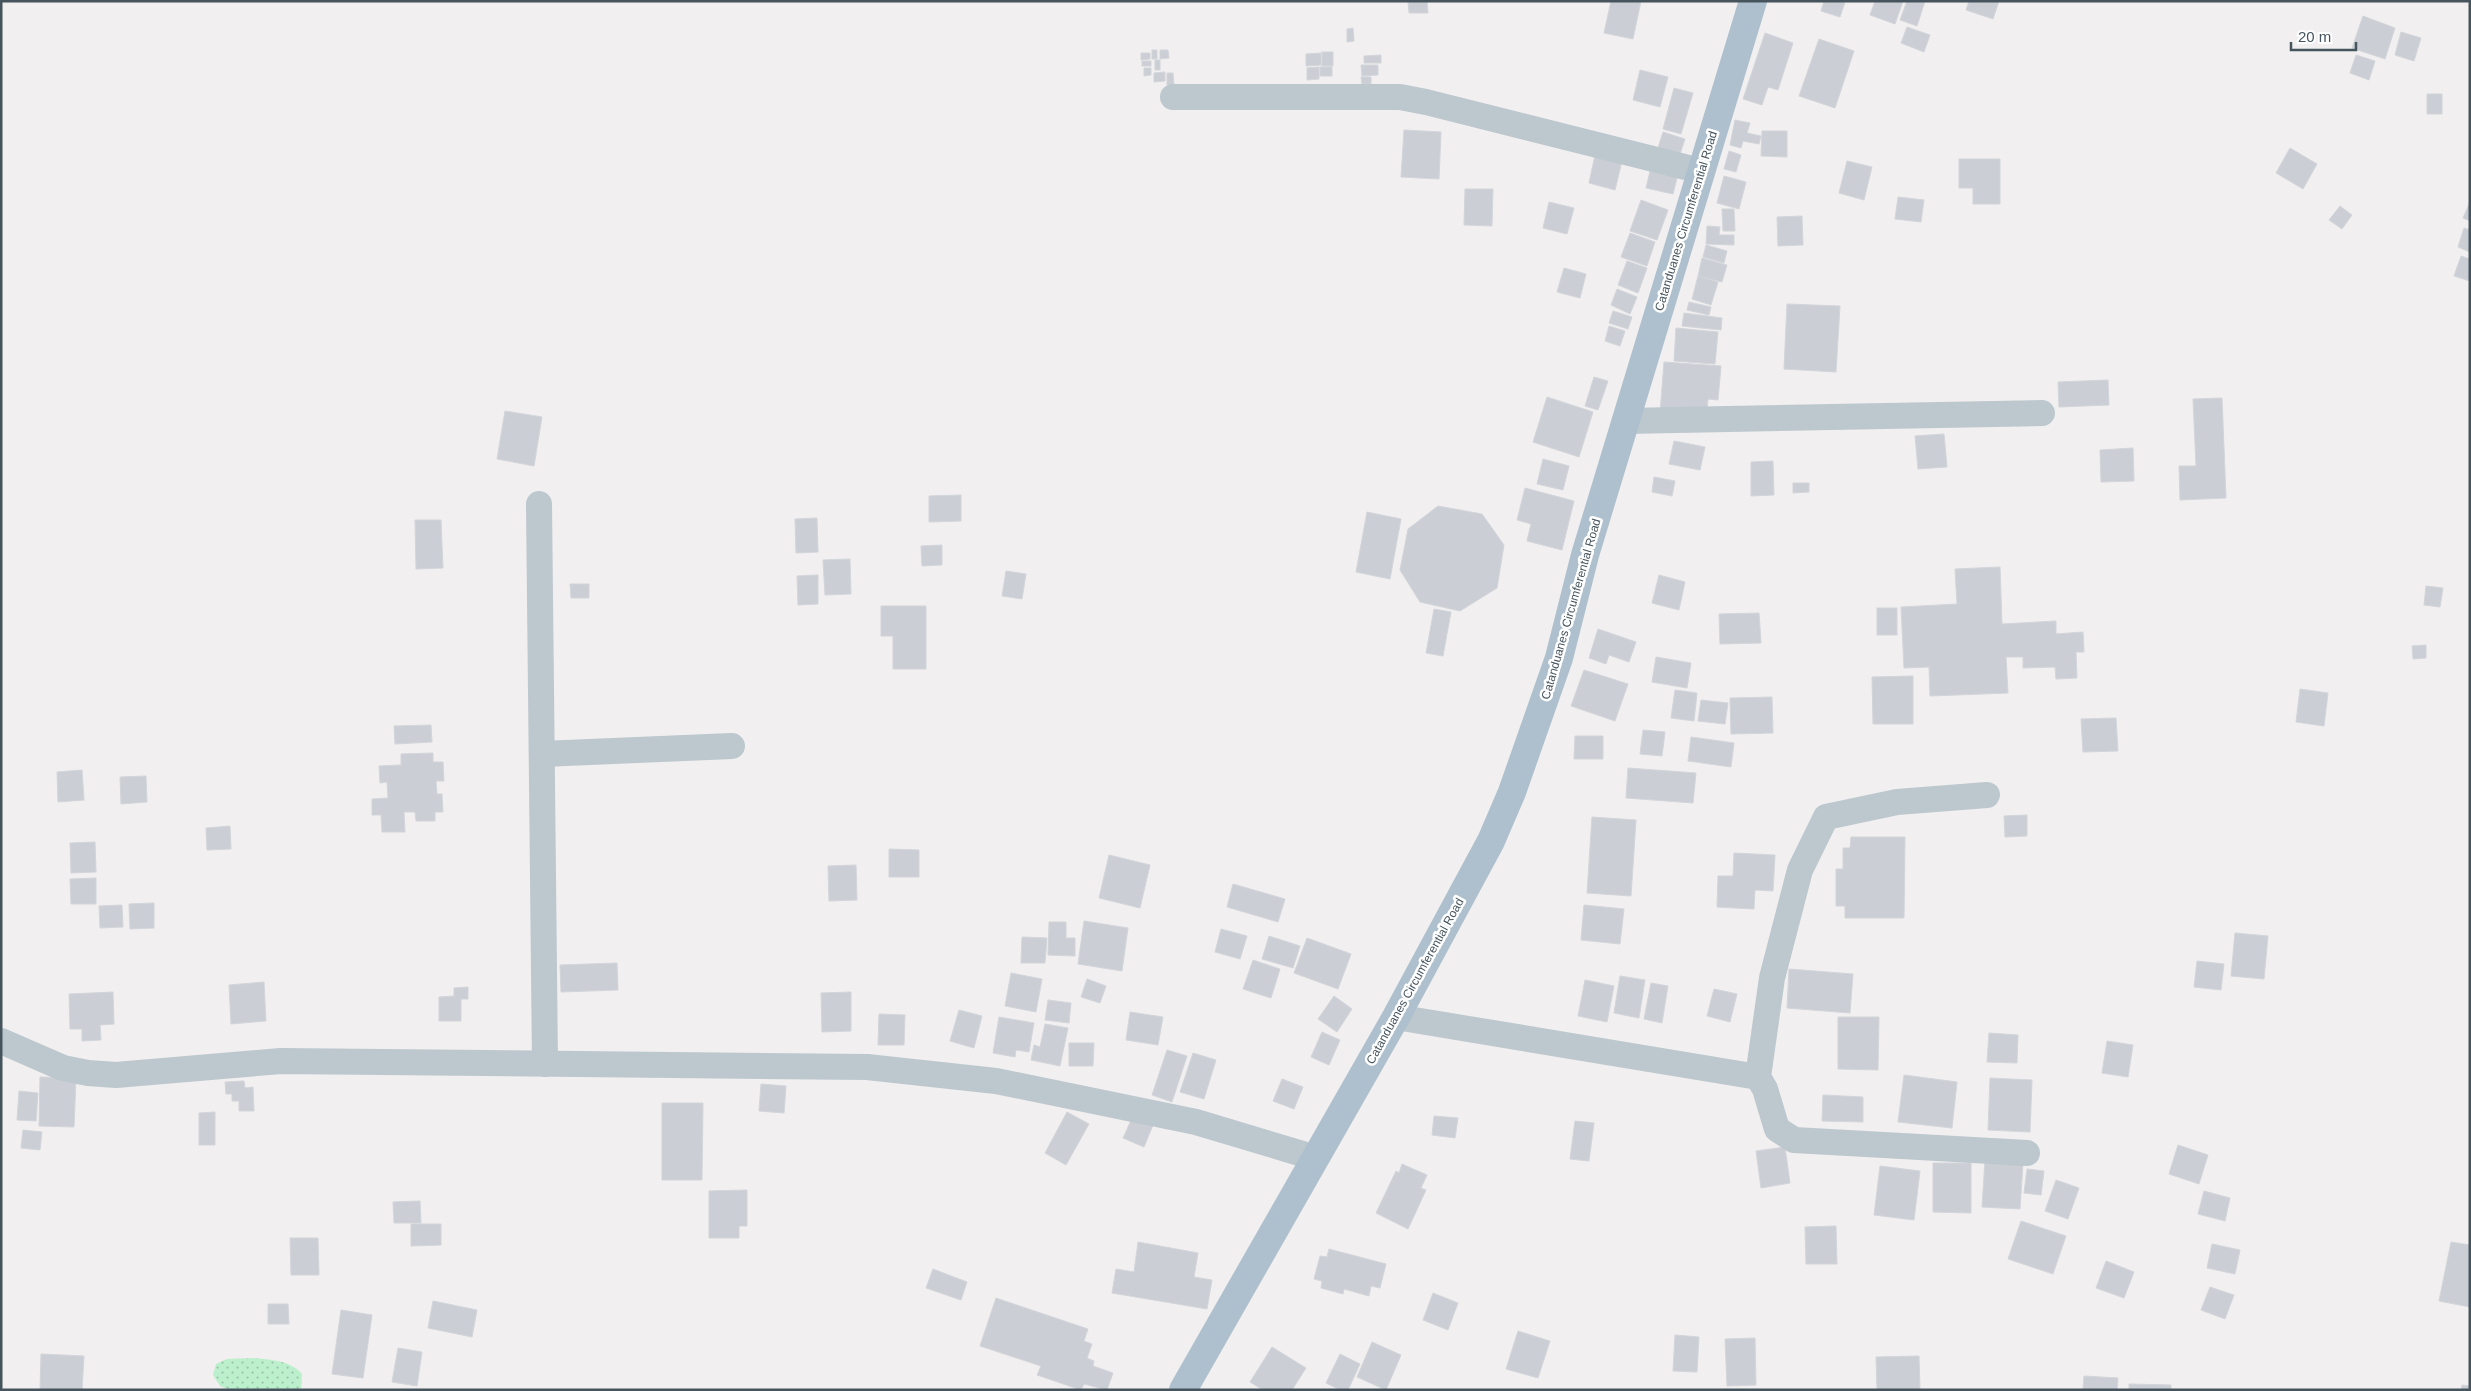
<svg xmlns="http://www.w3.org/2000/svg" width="2471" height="1391" viewBox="0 0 2471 1391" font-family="Arial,sans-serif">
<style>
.grass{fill:url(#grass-dots)}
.building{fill:#cbced4;stroke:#d2d5da}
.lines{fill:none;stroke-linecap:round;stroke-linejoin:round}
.minor{stroke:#bcc7ce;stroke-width:26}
.major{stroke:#aec0ce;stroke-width:28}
.labels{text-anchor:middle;stroke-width:5;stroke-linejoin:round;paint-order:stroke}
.street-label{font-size:12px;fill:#46545d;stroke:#fff}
</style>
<defs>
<pattern id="grass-dots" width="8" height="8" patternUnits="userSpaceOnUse" patternTransform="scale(1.25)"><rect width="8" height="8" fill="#bcf0cd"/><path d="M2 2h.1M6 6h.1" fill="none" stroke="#9bc5aa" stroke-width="1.8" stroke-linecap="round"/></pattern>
</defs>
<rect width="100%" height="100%" fill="#f1efef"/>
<path class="grass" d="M253,1358C269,1360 290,1360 302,1374L301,1390H230L220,1386L213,1375L216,1364L227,1359Z"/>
<g class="building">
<path d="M1408,1H1427L1428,13H1409Z"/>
<path d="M1611,1H1641L1633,39L1604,33Z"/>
<path d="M1824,1L1845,2L1840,17L1821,11Z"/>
<path d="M1875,1H1903L1895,24L1870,15Z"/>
<path d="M1907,1H1925L1917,26L1900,20Z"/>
<path d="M1969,1H1999L1993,19L1966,10Z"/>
<path d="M2363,16L2395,28L2385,59L2352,48Z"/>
<path d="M1907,27L1930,35L1924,52L1901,43Z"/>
<path d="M1353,28L1354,41L1347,42V29Z"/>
<path d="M2401,32L2421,38L2414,61L2395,55Z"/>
<path d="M1765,33L1793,43L1778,90L1768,87L1762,105L1743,99Z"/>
<path d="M1819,39L1854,51L1835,108L1799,96Z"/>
<rect x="1152" y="50" width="5" height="9"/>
<path d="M1160,50H1168L1169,58L1160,59Z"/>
<rect x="1322" y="52" width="11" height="14"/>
<path d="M1141,53H1150V59L1141,60Z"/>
<path d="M1321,53V65L1306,66V54Z"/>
<path d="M1381,55V63H1364V56Z"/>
<path d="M2356,55L2375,61L2369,80L2350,73Z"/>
<rect x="1155" y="60" width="5" height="10"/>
<rect x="1142" y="61" width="9" height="5"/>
<path d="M1361,65H1378V75L1362,76Z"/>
<path d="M1319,67V79L1307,80V68Z"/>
<rect x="1320" y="67" width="12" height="9"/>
<path d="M1144,68H1151V75L1144,76Z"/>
<path d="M1640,70L1668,77L1660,107L1633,100Z"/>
<path d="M1165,72V81L1154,82V73Z"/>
<path d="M1167,73H1173L1174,85H1167Z"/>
<path d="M1361,77H1371V84H1362Z"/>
<path d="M1674,88L1693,93L1681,134L1663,129Z"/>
<rect x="2427" y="94" width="15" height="20"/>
<path d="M1735,120L1750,123L1747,133L1761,136L1759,144L1743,141L1741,148L1730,145Z"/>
<path d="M1404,130L1441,132L1439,179L1401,177Z"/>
<path d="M1762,131H1787V157L1761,156Z"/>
<path d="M1663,132L1685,139L1678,160L1656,154Z"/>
<path d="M2290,148L2317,164L2303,189L2276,173Z"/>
<path d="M1729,151L1741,155L1736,172L1724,169Z"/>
<path d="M1595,155L1622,161L1615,190L1589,183Z"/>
<path d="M1959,159H2000V204H1973V188H1959Z"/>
<path d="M1847,161L1872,167L1864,200L1839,193Z"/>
<path d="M1651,167L1678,174L1673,194L1646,188Z"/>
<path d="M1724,176L1746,182L1739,209L1717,203Z"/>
<path d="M1465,189H1493L1492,226L1464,225Z"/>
<path d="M1898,197L1924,200L1921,222L1895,219Z"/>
<path d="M1641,200L1668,210L1657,240L1630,231Z"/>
<path d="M1549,202L1574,208L1567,234L1543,228Z"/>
<path d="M2470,202V221L2463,218Z"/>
<path d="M2340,206L2352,215L2342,229L2329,220Z"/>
<path d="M1722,209H1734L1735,231H1723Z"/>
<path d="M1802,216L1803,245L1778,246L1777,217Z"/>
<path d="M1707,226L1720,227L1719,235H1734V245L1706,244Z"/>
<path d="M2464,228L2470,230V252L2458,247Z"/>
<path d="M1630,233L1655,242L1647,266L1621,257Z"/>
<path d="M1706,245L1727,251L1724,263L1703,257Z"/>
<path d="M2461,256L2470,259V281L2454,276Z"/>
<path d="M1702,258L1727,265L1722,282L1698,276Z"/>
<path d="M1627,261L1647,268L1638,293L1618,285Z"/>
<path d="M1564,268L1586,274L1580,298L1557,292Z"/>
<path d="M1698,276L1718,282L1711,305L1692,299Z"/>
<path d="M1617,289L1637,297L1630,314L1611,305Z"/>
<path d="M1689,302L1711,307L1709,315L1687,310Z"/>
<path d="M1787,304L1840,306L1836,372L1784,369Z"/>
<path d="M1613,311L1632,317L1628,329L1609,323Z"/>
<path d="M1684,313L1722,318L1721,330L1682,326Z"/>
<path d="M1609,326L1625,331L1620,346L1605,341Z"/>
<path d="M1676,328L1718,332L1715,364L1674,361Z"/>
<path d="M1664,362L1721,366L1718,400L1708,399L1707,411L1660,413Z"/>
<path d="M1594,377L1608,381L1598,410L1585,406Z"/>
<path d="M2108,380L2109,405L2059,407L2058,382Z"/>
<path d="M1547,397L1593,412L1579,457L1533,442Z"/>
<path d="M2222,398L2226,498L2180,500L2179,466H2196L2193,399Z"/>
<path d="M505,411L542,417L534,466L497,459Z"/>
<path d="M1944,434L1947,467L1918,469L1915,436Z"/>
<path d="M1674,441L1705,447L1700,470L1669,464Z"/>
<path d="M2133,448L2134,481L2101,482L2100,450Z"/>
<path d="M1543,459L1569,466L1563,490L1537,484Z"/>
<path d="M1773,461L1774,495L1751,496V462Z"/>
<path d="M1654,477L1675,481L1672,496L1652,492Z"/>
<path d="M1793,483H1809V492L1793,493Z"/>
<path d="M1525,488L1574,501L1562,550L1527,541L1531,524L1517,520Z"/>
<path d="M961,495V521L929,522V496Z"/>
<path d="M1438,506L1482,514L1504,545L1497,588L1460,611L1420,602L1400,570L1408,529Z"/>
<path d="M1367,512L1401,519L1390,579L1356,572Z"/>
<path d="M817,518L818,552L796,553L795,519Z"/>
<path d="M415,520H441L443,568L416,569Z"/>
<path d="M942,545V565L922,566L921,546Z"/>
<path d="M850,559L851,594L825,595L823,560Z"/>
<path d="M2000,567L2002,624L2056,621V634L2083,632L2084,652H2076L2077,678L2056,679L2055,667L2023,668V657H2006L2008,693L1930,696L1929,667L1904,668L1901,607L1957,604L1955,569Z"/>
<path d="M1006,571L1026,574L1022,599L1002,596Z"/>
<path d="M818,575V604L798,605L797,576Z"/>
<path d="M1659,575L1685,582L1679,610L1652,603Z"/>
<path d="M570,584H589V598H571Z"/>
<path d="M2426,586L2443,588L2440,607L2424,605Z"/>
<path d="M881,606H926V669H893V636H881Z"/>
<rect x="1877" y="608" width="20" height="27"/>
<path d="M1434,609L1451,612L1443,656L1426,653Z"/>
<path d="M1759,613L1761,643L1720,644L1719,614Z"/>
<path d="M1598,629L1636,642L1629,662L1609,655L1606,664L1589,658Z"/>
<path d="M2426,645V658L2413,659L2412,646Z"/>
<path d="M1656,657L1691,663L1687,688L1652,682Z"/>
<path d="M1584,670L1628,684L1615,721L1571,706Z"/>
<path d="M1913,676V724H1873L1872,677Z"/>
<path d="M2300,689L2328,693L2324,726L2296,722Z"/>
<path d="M1675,690L1697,693L1694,721L1671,718Z"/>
<path d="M1772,697L1773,733L1731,734L1730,698Z"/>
<path d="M1701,700L1728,703L1725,724L1698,721Z"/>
<path d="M2116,718L2118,751L2083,752L2081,719Z"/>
<path d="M431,725L432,742L395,744L394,726Z"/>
<path d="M1643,730L1665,732L1662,756L1640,754Z"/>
<path d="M1575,736H1603V759H1574Z"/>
<path d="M1691,737L1734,743L1731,767L1688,761Z"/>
<path d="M433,753V762H443L444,781H436L437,794H442L443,812H435V821H416L415,812H404L405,832H382L381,815H372V799L388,798L387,782L380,783L379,766L401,765V754Z"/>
<path d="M1628,768L1696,773L1693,803L1626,798Z"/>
<path d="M82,770L84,800L58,802L57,772Z"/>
<path d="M146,776L147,802L121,804L120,777Z"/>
<path d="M2027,815V836L2005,837L2004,816Z"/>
<path d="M1592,817L1636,820L1631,896L1587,893Z"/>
<path d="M230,826L231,849L207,850L206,828Z"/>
<path d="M1851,837H1905L1904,918H1845V906H1836V869H1843V848H1850Z"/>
<path d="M95,842L96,872L71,873L70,843Z"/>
<path d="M889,849L919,850V877H889Z"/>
<path d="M1734,853L1775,855L1773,891L1755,890L1754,909L1717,907L1718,876H1733Z"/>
<path d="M1109,855L1150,865L1140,908L1099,898Z"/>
<path d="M856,865L857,900L829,901L828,866Z"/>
<path d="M96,878V904H71L70,879Z"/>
<path d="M1233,884L1285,899L1278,922L1227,907Z"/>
<path d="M154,903V928L130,929L129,904Z"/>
<path d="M122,905L123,927L100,928L99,906Z"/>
<path d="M1584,905L1624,909L1620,944L1581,940Z"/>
<path d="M1084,921L1128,928L1122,971L1078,964Z"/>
<path d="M1049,922H1066V938H1075V956L1048,955Z"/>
<path d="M1221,929L1247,936L1240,959L1215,952Z"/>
<path d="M2235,933L2268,936L2264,979L2231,976Z"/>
<path d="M1269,936L1300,946L1293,968L1262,959Z"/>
<path d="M1022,937L1047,938L1045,963H1021Z"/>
<path d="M1307,938L1351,954L1338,989L1294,973Z"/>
<path d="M1253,960L1280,969L1271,998L1243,989Z"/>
<path d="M2197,961L2224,964L2221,990L2194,987Z"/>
<path d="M617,963L618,990L561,992L560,965Z"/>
<path d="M1789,969L1853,974L1850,1013L1787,1008Z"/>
<path d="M1011,973L1042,979L1036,1012L1005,1006Z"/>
<path d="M1620,976L1645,980L1639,1018L1614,1013Z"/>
<path d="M1087,979L1106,986L1100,1003L1081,997Z"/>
<path d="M1585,980L1614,986L1607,1022L1578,1016Z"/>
<path d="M264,982L266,1021L231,1024L229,985Z"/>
<path d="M1651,983L1668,986L1662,1023L1644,1019Z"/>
<path d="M468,987V999H461V1021H439V997L454,996V988Z"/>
<path d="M1714,989L1737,994L1730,1022L1707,1016Z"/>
<path d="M113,992L114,1024L100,1025L101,1040L82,1041V1029H70L69,994Z"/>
<path d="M851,992V1031L822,1032L821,993Z"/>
<path d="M1334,996L1352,1009L1337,1032L1318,1019Z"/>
<path d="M1048,1000L1071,1003L1069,1023L1045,1020Z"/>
<path d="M959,1010L982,1016L974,1048L950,1041Z"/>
<path d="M1130,1012L1163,1017L1158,1045L1126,1040Z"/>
<path d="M879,1014L905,1015L904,1045H878Z"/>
<path d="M999,1017L1034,1023L1029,1052L1016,1050L1015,1057L993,1053Z"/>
<path d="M1838,1017H1879L1878,1070L1838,1069Z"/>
<path d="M1045,1024L1068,1028L1060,1066L1031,1060L1034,1045L1040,1047Z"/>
<path d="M1322,1032L1340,1040L1329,1065L1311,1057Z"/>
<path d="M1989,1033L2018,1035L2017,1063L1987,1062Z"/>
<path d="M2107,1041L2133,1045L2128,1077L2102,1073Z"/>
<path d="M1069,1043H1094L1093,1066H1069Z"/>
<path d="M1167,1050L1187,1056L1172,1102L1152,1095Z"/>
<path d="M1193,1053L1216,1060L1204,1099L1180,1092Z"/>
<path d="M1904,1075L1957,1082L1952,1128L1898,1122Z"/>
<path d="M40,1077L76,1078L74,1127L39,1126Z"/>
<path d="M1990,1078L2032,1080L2030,1132L1988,1130Z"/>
<path d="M1282,1079L1303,1087L1294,1109L1273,1101Z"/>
<path d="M244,1081L245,1088L253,1087L254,1111H239V1101H232V1094H226L225,1082Z"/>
<path d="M761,1084L786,1086L784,1113L759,1111Z"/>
<path d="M19,1091L38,1093L36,1121L17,1120Z"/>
<path d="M1823,1095L1863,1097V1122L1822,1121Z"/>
<path d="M662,1103H703L702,1180H662Z"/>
<path d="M215,1112V1145H199V1113Z"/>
<path d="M1067,1112L1089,1124L1066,1165L1045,1153Z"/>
<path d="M1133,1116L1153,1125L1144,1147L1123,1138Z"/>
<path d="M1434,1116L1458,1118L1455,1138L1432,1135Z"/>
<path d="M1575,1121L1594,1123L1589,1161L1570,1159Z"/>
<path d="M23,1130L42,1132L40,1150L21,1148Z"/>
<path d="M2178,1145L2208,1155L2199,1184L2169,1174Z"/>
<path d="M1785,1147L1790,1183L1761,1188L1756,1151Z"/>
<path d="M1985,1160L2023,1163L2020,1209L1982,1207Z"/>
<path d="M1933,1163H1971V1213L1933,1212Z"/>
<path d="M1402,1164L1427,1175L1421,1188L1426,1190L1408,1229L1376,1213L1396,1171L1399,1173Z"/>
<path d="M1880,1166L1920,1171L1914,1220L1874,1215Z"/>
<path d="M2027,1169L2044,1171L2041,1195L2024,1193Z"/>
<path d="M2056,1180L2079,1188L2068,1219L2045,1211Z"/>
<path d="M747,1190V1226H739V1238H709V1191Z"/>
<path d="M2204,1191L2230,1198L2225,1221L2198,1214Z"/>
<path d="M420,1201L421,1223H394L393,1202Z"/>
<path d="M2021,1221L2066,1236L2053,1274L2008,1259Z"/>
<path d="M411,1224H441V1245L411,1246Z"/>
<path d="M1836,1226L1837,1264H1806L1805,1227Z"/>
<path d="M290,1238H318L319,1275H291Z"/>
<path d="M1138,1242L1198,1253L1194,1277L1212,1280L1207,1309L1112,1293L1116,1269L1134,1272Z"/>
<path d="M2451,1242L2470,1245V1307L2439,1301Z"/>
<path d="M2212,1244L2240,1250L2235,1274L2207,1268Z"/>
<path d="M1329,1249L1386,1264L1380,1288L1371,1286L1369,1296L1344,1289L1343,1294L1321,1288L1322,1281L1314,1279L1320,1256L1327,1257Z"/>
<path d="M2106,1261L2134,1272L2124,1298L2096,1288Z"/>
<path d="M933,1269L967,1282L961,1300L926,1288Z"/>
<path d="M2210,1287L2234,1295L2225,1319L2201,1310Z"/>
<path d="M1433,1293L1458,1303L1448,1330L1423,1320Z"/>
<path d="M996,1298L1088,1329L1084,1341L1092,1344L1087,1358L1094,1361L1093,1366L1113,1373L1107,1390L1084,1384L1081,1390L1037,1375L1041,1366L980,1346Z"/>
<path d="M433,1301L477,1310L472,1337L428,1328Z"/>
<path d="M268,1304H288L289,1324H268Z"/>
<path d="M341,1310L372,1315L363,1378L332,1374Z"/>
<path d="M1518,1331L1550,1341L1538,1378L1506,1369Z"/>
<path d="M1675,1335L1699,1337L1697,1372L1673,1371Z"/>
<path d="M1755,1338L1756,1385L1727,1386L1725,1339Z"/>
<path d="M1372,1342L1401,1355L1386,1390L1357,1377Z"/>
<path d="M1272,1347L1306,1368L1292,1390H1263L1250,1382Z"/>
<path d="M398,1348L422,1352L417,1386L392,1382Z"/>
<path d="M41,1354L84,1356L82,1390H40Z"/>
<path d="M1340,1354L1360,1364L1348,1390H1340L1326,1383Z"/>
<path d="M1919,1356L1920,1390H1877L1876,1357Z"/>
<path d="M2084,1376L2118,1378L2117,1390H2083Z"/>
<path d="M2129,1384L2171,1385V1390H2129Z"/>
<path d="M2462,1385L2470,1386V1390H2461Z"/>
</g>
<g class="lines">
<g class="minor">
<path d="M1173,97H1400L1426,102L1701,171"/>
<path d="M1625,421L2042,413"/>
<path d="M539,504L545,1064"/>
<path d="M542,754L732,746"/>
<path d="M1987,795L1897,802L1826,817L1800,870L1772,978L1758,1077L1765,1089L1777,1129L1794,1140L2027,1153"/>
<path d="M1396,1017L1758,1077"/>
<path d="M1,1041L63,1068L88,1073L116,1075L281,1061L867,1067L996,1081L1196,1122L1316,1158"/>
</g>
<path class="major" d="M1183,1390L1396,1017L1491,841L1512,792L1559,658L1585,555L1753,1"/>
</g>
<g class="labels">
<g class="street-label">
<text transform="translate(1686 221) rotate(-73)" y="4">Catanduanes Circumferential Road</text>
<text transform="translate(1571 609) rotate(-74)" y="4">Catanduanes Circumferential Road</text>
<text transform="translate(1415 981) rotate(-61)" y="4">Catanduanes Circumferential Road</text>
</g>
</g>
<rect width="2471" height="1391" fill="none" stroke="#46545d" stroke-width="5"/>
<path d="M2291 42v8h65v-8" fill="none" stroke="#46545d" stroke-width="2.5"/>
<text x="2298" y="42" font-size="15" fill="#46545d" stroke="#ffffff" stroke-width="4" paint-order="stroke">20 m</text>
</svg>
